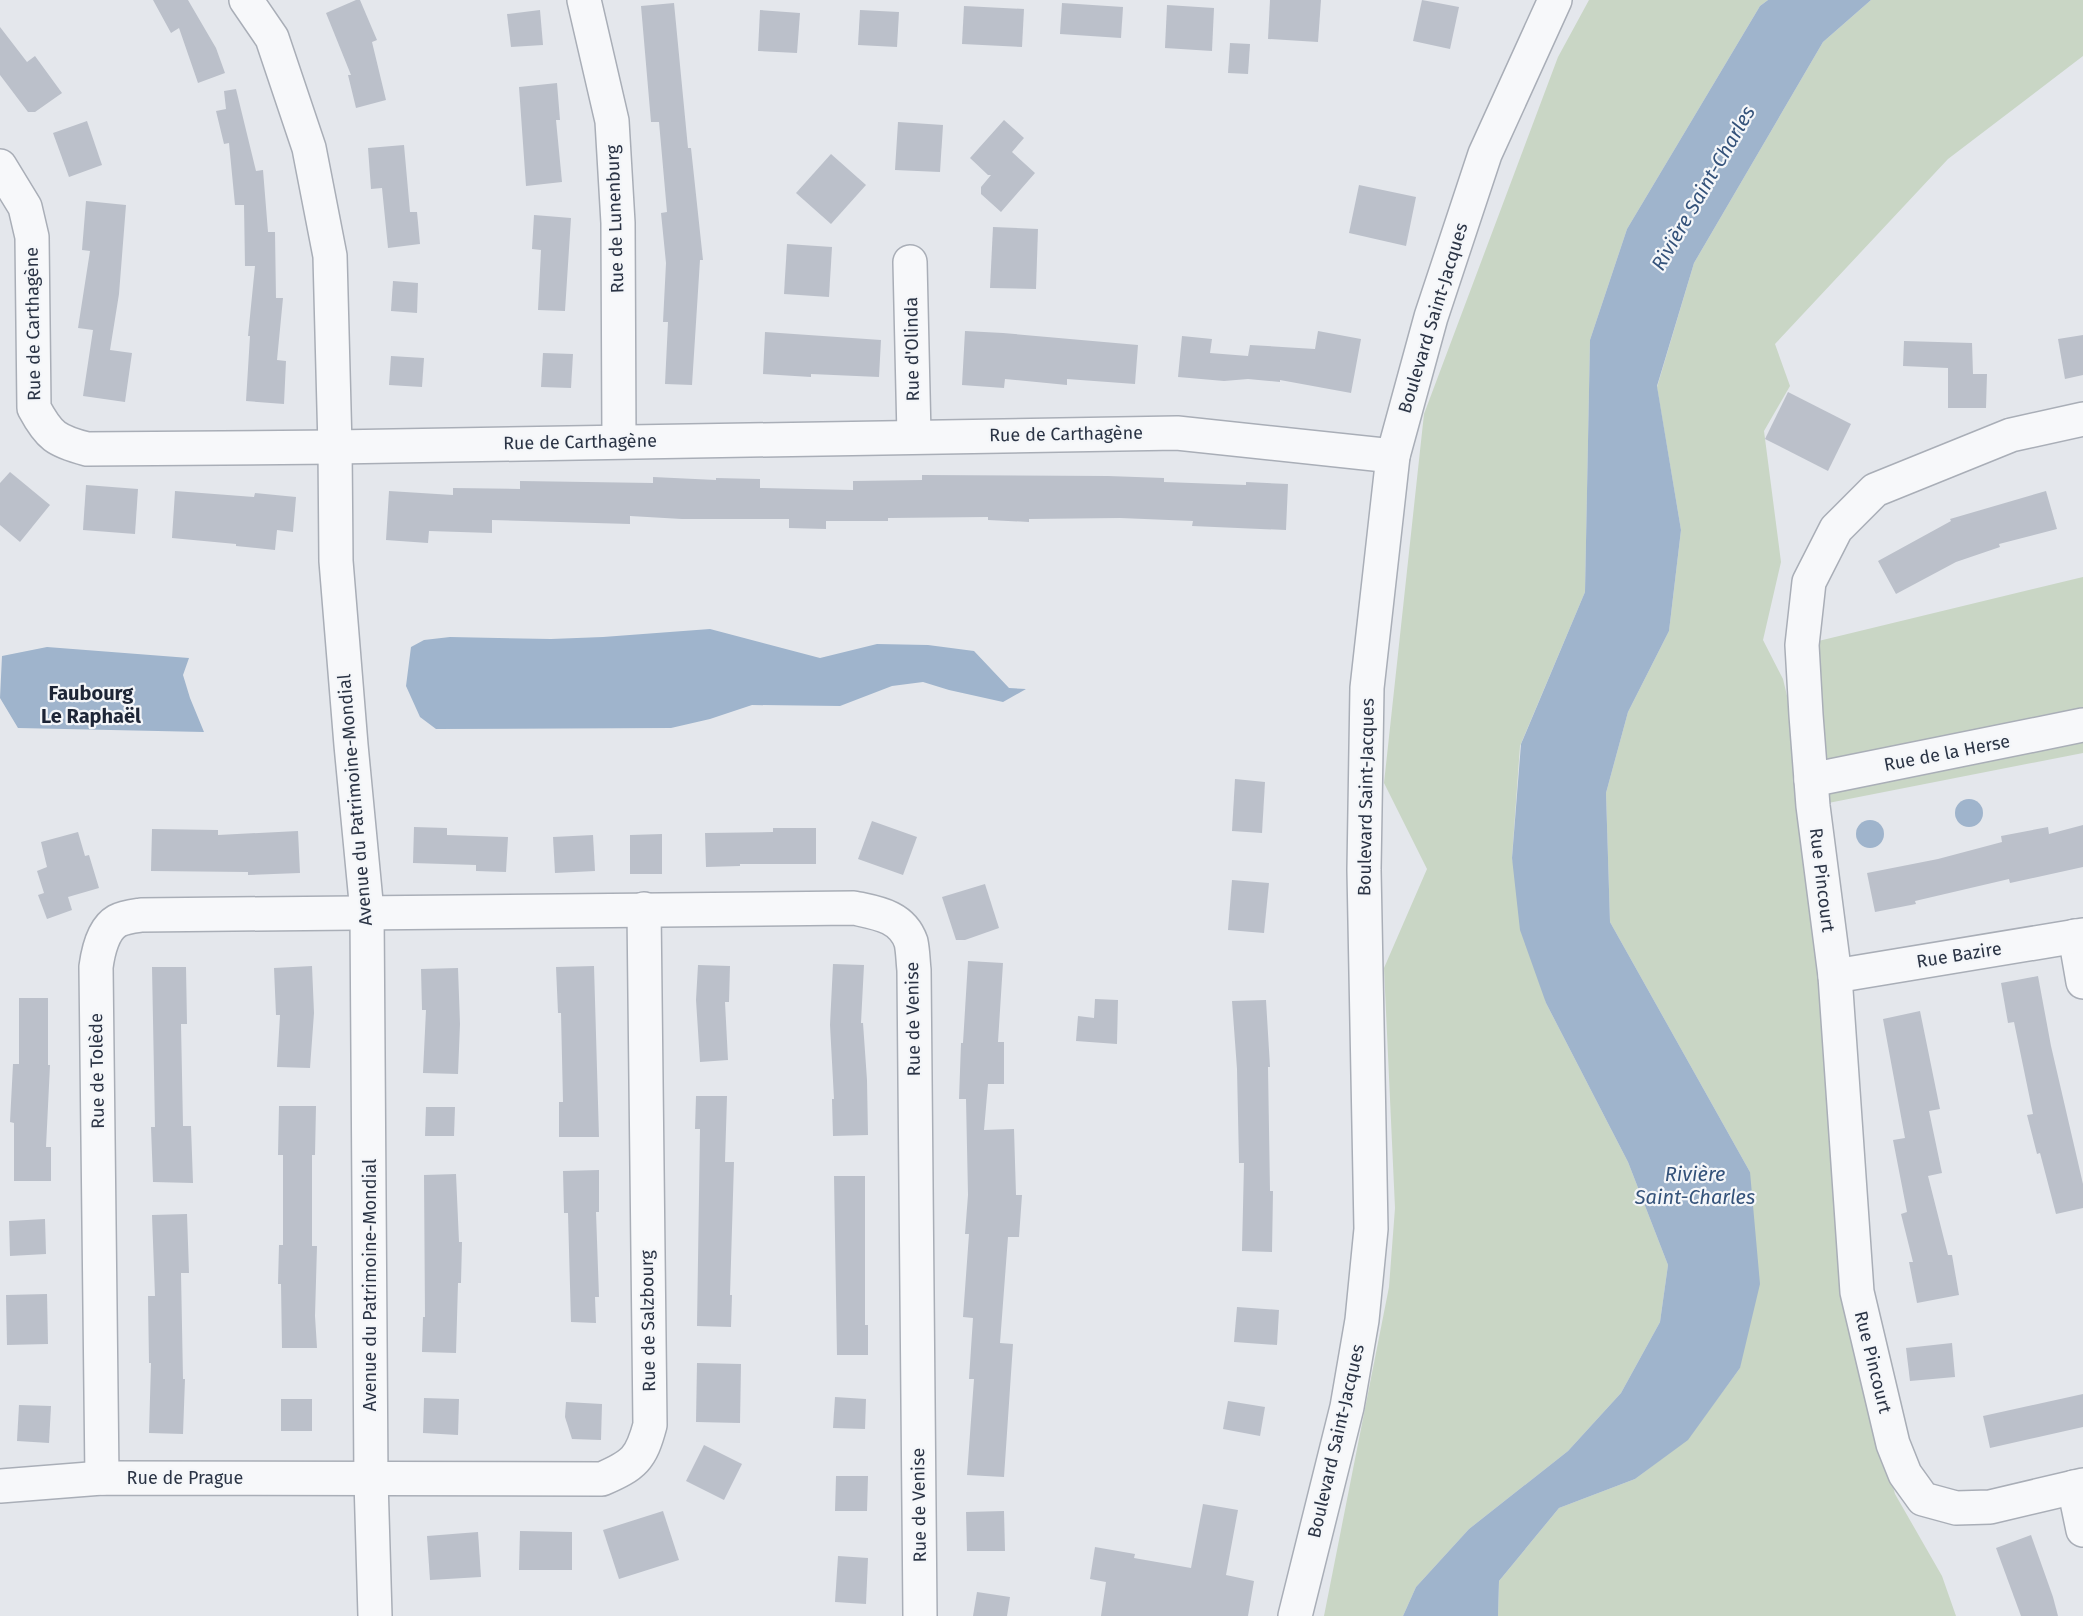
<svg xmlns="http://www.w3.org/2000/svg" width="2083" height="1616" viewBox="0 0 2083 1616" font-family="'Fira Sans',sans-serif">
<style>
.green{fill:#c9d6c5}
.water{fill:#9fb4cc}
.building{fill:#bbc0ca}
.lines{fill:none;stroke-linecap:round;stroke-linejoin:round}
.minor-casing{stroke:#a9aeb7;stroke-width:36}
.minor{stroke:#f7f8fa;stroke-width:33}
.labels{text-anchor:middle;stroke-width:4.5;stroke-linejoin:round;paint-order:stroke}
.street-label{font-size:18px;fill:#2b3445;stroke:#f4f6f9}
.water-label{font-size:20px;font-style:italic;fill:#34527a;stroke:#f4f6f9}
.neighbourhood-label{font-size:20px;font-weight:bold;fill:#1d2536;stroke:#f4f6f9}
</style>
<rect width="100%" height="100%" fill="#e4e7ec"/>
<g class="green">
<path d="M1589,0H1768L1760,6L1627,229L1590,340L1585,592L1520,746L1512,858L1546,1003L1628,1162L1668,1265L1660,1322L1621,1393L1568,1451L1469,1529L1416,1587L1403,1616H1324L1389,1287L1395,1208L1384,968L1427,869L1384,783L1424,414L1558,57Z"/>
<path d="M1871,0H2083V56L1948,159L1775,344L1790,386L1764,431L1781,562L1763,640L1783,679L1812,801L1802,645L2083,577V753L1813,806L1839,1283L1895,1494L1942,1576L1956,1616H1498L1499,1581L1559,1508L1635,1479L1688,1439L1740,1368L1750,1172L1610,922L1606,793L1628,712L1669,631L1681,530L1657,387L1694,263L1823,42Z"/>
</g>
<g class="water">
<path d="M1768,0H1871L1823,42L1694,263L1657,386L1681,530L1669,631L1628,712L1606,793L1610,922L1750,1172L1760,1284L1740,1368L1688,1440L1635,1479L1559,1508L1499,1581L1498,1616H1403L1416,1587L1469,1529L1568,1451L1621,1393L1660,1322L1668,1265L1628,1162L1546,1003L1520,930L1512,858L1521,744L1585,592L1590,340L1627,229L1760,6Z"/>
<path d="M710,629L820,658L877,644L928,645L974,651L1009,688L1026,689L1003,702L949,690L923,682L892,686L840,706L752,705L710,719L671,728L436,729L420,717L406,686L411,647L424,640L450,637L551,639L603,637Z"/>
<path d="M47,647L189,658L183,675L190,698L204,732L18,728L0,698L2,656Z"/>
<circle cx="1969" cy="813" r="14"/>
<circle cx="1870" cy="834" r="14"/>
</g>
<g class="building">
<path d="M153,0H188L216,48L225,73L198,83L179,28L171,33Z"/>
<path d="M356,0H360L377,40L372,42L386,100L356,108L348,75H351L326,13Z"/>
<path d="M1270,0H1321L1318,42L1268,39Z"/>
<path d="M1422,0L1459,7L1450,49L1413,41Z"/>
<path d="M674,3L688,148H691L703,260H700L692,385L665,384L668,322H663L666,263L661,213L667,212L659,122H651L641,6Z"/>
<path d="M1062,3L1123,7L1121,38L1060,34Z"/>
<path d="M1167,5L1214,8L1212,51L1165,48Z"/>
<path d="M964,6L1024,9L1022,47L962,44Z"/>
<path d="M540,10L543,45L511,47L507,14Z"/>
<path d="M760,10L800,13L797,53L758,51Z"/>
<path d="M860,10L899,12L897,47L858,45Z"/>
<path d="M0,27L27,62L35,56L62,93L35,112H28L0,75Z"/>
<path d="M1230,43L1250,44L1248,74L1228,73Z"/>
<path d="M557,83L560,120H556L562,182L526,186L519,87Z"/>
<path d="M236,89L256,171L263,170L268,232H275L276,298H283L277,360L286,361L284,404L246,401L250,336H248L255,266H245L244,205H235L229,143L224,144L216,111L226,109L224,91Z"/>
<path d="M1004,120L1024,138L1012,152L1035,173L1001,212L981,194V187L991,175H988L970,158Z"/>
<path d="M87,121L102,165L69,177L53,133Z"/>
<path d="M898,122L943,125L940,172L895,170Z"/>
<path d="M404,145L410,212H417L420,244L388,248L382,188L371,189L368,148Z"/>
<path d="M831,154L866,185L831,224L796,193Z"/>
<path d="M1359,185L1416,197L1406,246L1349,233Z"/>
<path d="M86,201L126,205L119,294L110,350L132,353L125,402L83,396L93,330L78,328L90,251L82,250Z"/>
<path d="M534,215L571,218L565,311L538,310L541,250L532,249Z"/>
<path d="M993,227L1038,229L1036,289L990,288Z"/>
<path d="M787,244L832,247L829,297L784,294Z"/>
<path d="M393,281L418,283L417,313L391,311Z"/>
<path d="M965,331L1003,333L1138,345L1135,384L1067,379V385L1005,379L1004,388L962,385Z"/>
<path d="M1318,331L1361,339L1351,393L1280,380V382L1248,379L1224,381L1178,377L1182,336L1212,339L1210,353L1248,356L1250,345L1315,349Z"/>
<path d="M765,332L881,340L879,377L811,374V377L763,374Z"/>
<path d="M2083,335V375L2065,379L2058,339Z"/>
<path d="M1904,341L1972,343L1973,374H1987L1986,408H1948V368L1903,366Z"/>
<path d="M543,353L573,354L571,388L541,387Z"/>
<path d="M391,356L424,358L422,387L389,385Z"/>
<path d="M1788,392L1851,424L1828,471L1765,439Z"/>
<path d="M10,472L50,505L20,542L0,525V483Z"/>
<path d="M922,475L1108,476L1164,478V482L1246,485V482L1288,484L1286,530L1192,526L1193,521L1120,518L1029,519V522L988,520V517L888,518V521H826V529L789,528V519H682L630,516V524L492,520V533L429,531L428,543L386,540L389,491L453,495V488L520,489V481L653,483V477L716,480V478L760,479V488L853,490V481L922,480Z"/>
<path d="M86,485L138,489L135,534L83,530Z"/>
<path d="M175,491L254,497L255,493L296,497L293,532L277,530L275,550L236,546V544L172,538Z"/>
<path d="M2046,491L2057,529L1999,544L2000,547L1956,562L1896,594L1878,561L1951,521L1950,519Z"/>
<path d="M1235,779L1265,782L1262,833L1232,831Z"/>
<path d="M872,821L917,837L903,875L858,859Z"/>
<path d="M2083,825V867L2010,883L2009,879L1915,901L1916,904L1875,912L1867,873L1938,859L2002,842L2001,836L2048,827L2049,834Z"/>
<path d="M414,827L447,828V835L508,837L506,872L476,871V865L413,863Z"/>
<path d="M773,828H816V864H740V866L706,867L705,833L773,832Z"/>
<path d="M152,829L218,830V835L298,831L300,873L248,875V872L151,871Z"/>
<path d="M78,832L85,856L89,855L99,888L68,897L72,910L47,919L38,895L44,893L37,871L47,867L41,842Z"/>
<path d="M662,834V874H630V835Z"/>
<path d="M593,835L595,871L555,873L553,837Z"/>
<path d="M1232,880L1269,883L1264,933L1228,930Z"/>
<path d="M985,884L999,928L965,940H956L942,897Z"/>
<path d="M968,961L1003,963L998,1042H1004V1084H988L984,1130L1014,1129L1016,1195H1022L1019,1237H1008L1000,1343L1013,1344L1004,1477L967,1475L974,1379H969L973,1318L963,1317L969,1234H965L968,1195L966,1099H959L961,1043H963Z"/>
<path d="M833,964L864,965L861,1023H863L867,1080L868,1135L833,1136L832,1099H834L830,1025Z"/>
<path d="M698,965L730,966L729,1002H725L728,1060L700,1062L696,1000Z"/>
<path d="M312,966L314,1013L310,1068L277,1067L280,1015H276L274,968Z"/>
<path d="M594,966L599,1137H559V1102H563L561,1013H558L556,967Z"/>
<path d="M152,967H186L187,1024H181L183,1126H191L193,1183L153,1182L151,1127H155Z"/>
<path d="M458,968L460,1024L458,1074L423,1073L426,1010H422L421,969Z"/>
<path d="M2038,976L2051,1046L2083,1184V1208L2056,1214L2040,1153L2037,1154L2027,1115L2033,1114L2014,1022L2008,1023L2001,983Z"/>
<path d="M19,998H48V1065H50L46,1147H51V1181H14V1123L10,1122L13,1064H19Z"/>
<path d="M1095,999L1118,1000L1117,1044L1076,1041L1078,1016L1094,1018Z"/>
<path d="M1266,1000L1270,1067H1268L1270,1191H1273L1272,1252L1242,1251L1244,1163H1239L1237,1069L1232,1001Z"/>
<path d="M1920,1011L1940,1109L1929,1111L1942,1173L1928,1176L1948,1255H1952L1959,1295L1917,1303L1909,1262H1913L1901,1214L1907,1212L1893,1140L1905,1138L1883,1019Z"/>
<path d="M696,1096H727L725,1162H734L730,1295H732L731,1327L697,1326L700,1129H695Z"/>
<path d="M279,1106H316L315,1155H312V1246H317L315,1316L317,1348H282L281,1284H278L279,1245H283V1155H278Z"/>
<path d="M426,1107H455L454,1136H425Z"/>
<path d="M599,1170V1212H596L599,1297H595L596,1323L571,1322L568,1213H564L563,1171Z"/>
<path d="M456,1174L459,1242H462L461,1283H458L456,1353L422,1352L423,1317H425L424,1175Z"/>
<path d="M834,1176H865V1325H868V1355H837Z"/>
<path d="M187,1214L189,1273H181L183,1379H185L183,1434L149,1433L151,1363H149L148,1296H155L152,1215Z"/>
<path d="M45,1219L46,1254L10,1256L9,1221Z"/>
<path d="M47,1294L48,1344L7,1345L6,1295Z"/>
<path d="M1237,1307L1279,1310L1277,1345L1234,1342Z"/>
<path d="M1952,1343L1955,1377L1910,1381L1906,1348Z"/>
<path d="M697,1363L741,1364L740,1423L696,1422Z"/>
<path d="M2083,1394V1427L1990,1448L1983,1416Z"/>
<path d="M835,1397L866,1399L865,1429L833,1428Z"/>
<path d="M424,1398L459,1399L458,1435L423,1433Z"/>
<rect x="281" y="1399" width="31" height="32"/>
<path d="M1228,1401L1265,1407L1260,1436L1223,1429Z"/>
<path d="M566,1402L602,1404L601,1440L572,1439L565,1417Z"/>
<path d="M19,1405L51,1406L49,1443L17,1441Z"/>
<path d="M704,1445L742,1464L724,1500L686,1481Z"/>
<path d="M836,1476H868L867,1511H835Z"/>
<path d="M1203,1504L1238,1510L1226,1575L1254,1581L1248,1616H1101L1106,1582L1090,1579L1095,1547L1135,1554L1134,1558L1191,1568Z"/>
<path d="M663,1511L679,1560L619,1579L603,1530Z"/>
<path d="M1004,1511L1005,1551H967L966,1512Z"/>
<path d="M520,1531L572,1532V1570H519Z"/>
<path d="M478,1532L481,1577L430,1580L427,1536Z"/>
<path d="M2031,1535L2053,1597L2058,1616H2021L1996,1548Z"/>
<path d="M838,1556L868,1558L866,1604L835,1602Z"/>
<path d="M977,1592L1010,1597L1007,1616H973Z"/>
</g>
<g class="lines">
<g class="minor-casing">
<g id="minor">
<path d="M246,0L272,38L309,148L330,256L335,447L336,561L351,745L367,912L371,1480L375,1616"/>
<path d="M584,0L612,121L618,223L619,441"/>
<path d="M0,166L25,207L32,237L34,408C49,436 56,441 87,449L335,447L1177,433L1393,456"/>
<path d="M910,262L914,436"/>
<path d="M2083,419L2011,435L1875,490L1836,529L1809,582L1802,645L1806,715L1813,806L1835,976L1857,1292L1893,1444L1905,1474L1923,1499L1956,1508L1990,1507L2083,1485"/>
<path d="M1811,780L2083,725"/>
<path d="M2075,936L2083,982"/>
<path d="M1835,976L2083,935"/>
<path d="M102,1478L96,967C98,952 103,929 117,921C124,917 134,916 141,915L854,908C877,913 902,916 911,942C913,951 913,962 914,970L920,1616"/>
<path d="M0,1486L102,1478L602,1479C634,1465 641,1459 650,1425L644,909"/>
<path d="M2074,1487L2083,1530"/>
<path d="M1295,1616L1347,1407L1362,1320L1371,1229L1364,870L1367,688L1393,456L1431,317L1485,154L1555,0"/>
</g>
</g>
<use href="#minor" class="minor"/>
</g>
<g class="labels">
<g class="street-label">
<text transform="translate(615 219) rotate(-92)" y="6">Rue de Lunenburg</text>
<text transform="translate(1433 318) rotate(-73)" y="6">Boulevard Saint-Jacques</text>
<text transform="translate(33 324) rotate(-91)" y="6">Rue de Carthagène</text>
<text transform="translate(912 349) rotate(-91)" y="6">Rue d'Olinda</text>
<text transform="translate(1066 434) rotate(-1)" y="6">Rue de Carthagène</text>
<text transform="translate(580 442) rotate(-1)" y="6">Rue de Carthagène</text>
<text transform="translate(1947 753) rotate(-11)" y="6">Rue de la Herse</text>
<text transform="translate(1366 797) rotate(-89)" y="6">Boulevard Saint-Jacques</text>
<text transform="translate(355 800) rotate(-95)" y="6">Avenue du Patrimoine-Mondial</text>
<text transform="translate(1822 880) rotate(83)" y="6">Rue Pincourt</text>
<text transform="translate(1959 955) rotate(-9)" y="6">Rue Bazire</text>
<text transform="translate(913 1019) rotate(-91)" y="6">Rue de Venise</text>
<text transform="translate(97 1071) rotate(-91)" y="6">Rue de Tolède</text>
<text transform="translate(370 1285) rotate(-90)" y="6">Avenue du Patrimoine-Mondial</text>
<text transform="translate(648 1321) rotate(-91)" y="6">Rue de Salzbourg</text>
<text transform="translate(1873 1362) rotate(76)" y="6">Rue Pincourt</text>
<text transform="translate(1336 1441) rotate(-77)" y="6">Boulevard Saint-Jacques</text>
<text x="185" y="1484">Rue de Prague</text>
<text transform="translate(919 1505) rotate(-91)" y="6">Rue de Venise</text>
</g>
<g class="water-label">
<text transform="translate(1703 188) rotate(-60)" y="7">Rivière Saint-Charles</text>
<text x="1695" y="1181">Rivière<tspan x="1695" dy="23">Saint-Charles</tspan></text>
</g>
<g class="neighbourhood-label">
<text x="91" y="700">Faubourg<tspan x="91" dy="23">Le Raphaël</tspan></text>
</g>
</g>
</svg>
